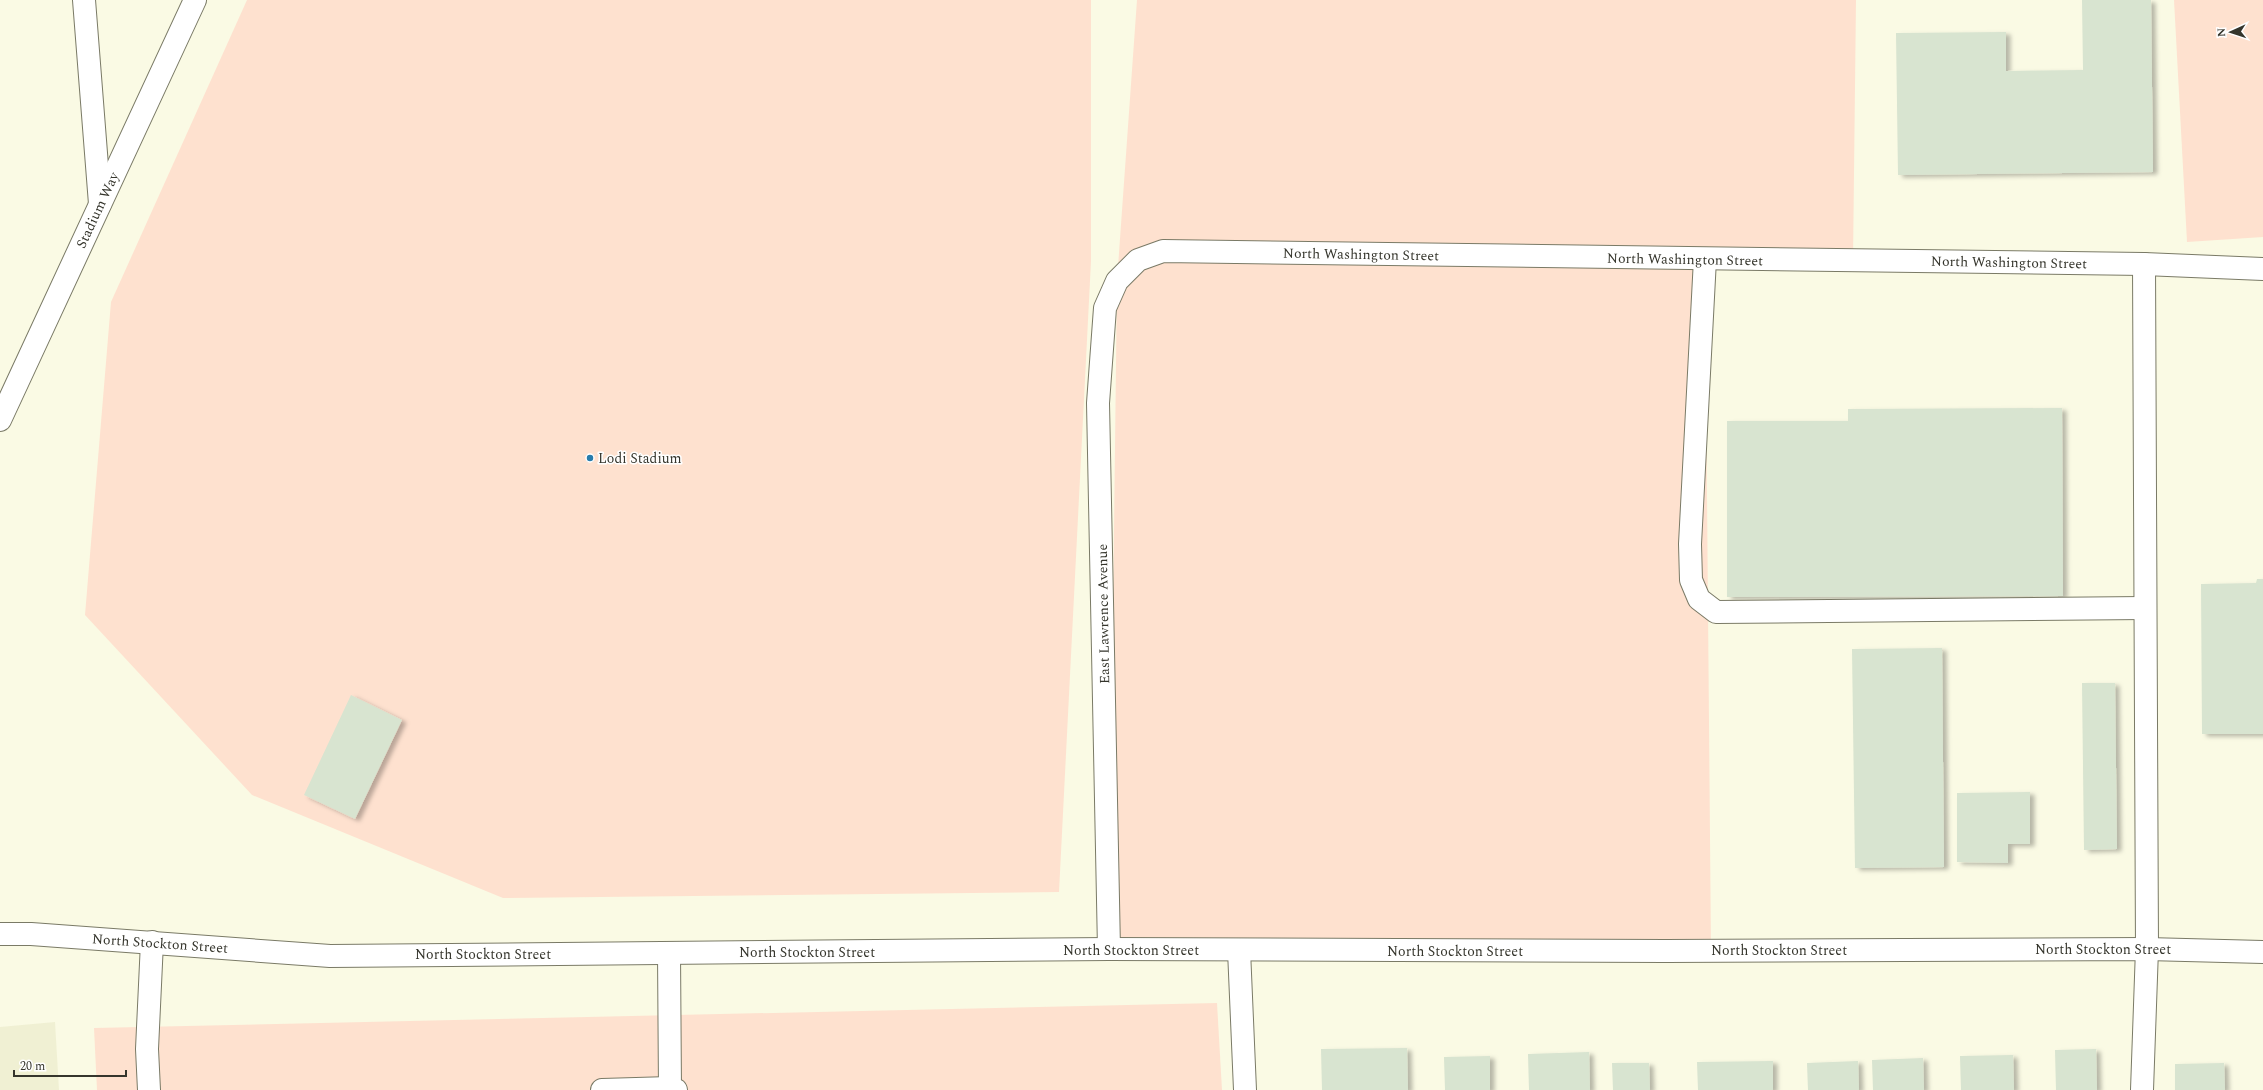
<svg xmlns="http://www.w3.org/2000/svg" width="2263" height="1090" viewBox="0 0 2263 1090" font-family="Spectral,serif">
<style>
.built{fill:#f0f0d3}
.green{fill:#fee1cf}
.building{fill:#d8e4d0;filter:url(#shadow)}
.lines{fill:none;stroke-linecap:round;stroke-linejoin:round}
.minor-casing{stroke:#7a7a66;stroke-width:24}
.minor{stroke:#fff;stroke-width:22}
.poi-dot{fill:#277cac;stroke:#fff;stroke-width:1.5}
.labels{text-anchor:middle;stroke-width:3;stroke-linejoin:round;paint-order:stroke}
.street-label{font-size:14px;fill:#35352c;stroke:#fff}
.poi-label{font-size:14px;fill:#35352c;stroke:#fff;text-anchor:start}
</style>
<defs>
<filter id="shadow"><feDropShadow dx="4.5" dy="2.5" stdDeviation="2" flood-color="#0004"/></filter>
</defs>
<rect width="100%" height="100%" fill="#fafae4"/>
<path class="built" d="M55,1022L59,1090H0V1027Z"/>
<g class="green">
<path d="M247,0H1091V261L1059,892L503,898L252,795L85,615L111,302Z"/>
<path d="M1137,0H1856L1853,261L1705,265L1711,951L1109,949L1117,281Z"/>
<path d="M2174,0H2263V237L2187,242Z"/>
<path d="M1217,1003L1222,1090H97L94,1028Z"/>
</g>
<g class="building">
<path d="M2082,0H2151L2153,172L1898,175L1896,33L2006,32V71L2083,70Z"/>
<path d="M2062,408L2063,596L1727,597V421H1848V409Z"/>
<path d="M2257,579H2263V734H2202L2201,584L2256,583Z"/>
<path d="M1942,648L1944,867L1855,868L1852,649Z"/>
<path d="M2082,683H2115L2117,849L2084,850Z"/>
<path d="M351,695L402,720L355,819L304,795Z"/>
<path d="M2030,792V844H2008V863L1957,862V793Z"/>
<path d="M1407,1048L1408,1090H1322L1321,1049Z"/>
<path d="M2096,1049L2097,1090H2056L2055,1050Z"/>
<path d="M1589,1052L1590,1090H1529L1528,1054Z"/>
<path d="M2013,1055L2014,1090H1961L1960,1056Z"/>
<path d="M1490,1056V1090H1445L1444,1057Z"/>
<path d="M1923,1058L1924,1090H1873L1872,1060Z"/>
<path d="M1773,1061V1090H1698L1697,1062Z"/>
<path d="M1858,1061L1859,1090H1808L1807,1063Z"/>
<path d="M1612,1063H1649L1650,1090H1613Z"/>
<path d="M2224,1063L2225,1090H2175V1064Z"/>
</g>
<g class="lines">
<g class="minor-casing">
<g id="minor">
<path d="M84,0L100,204"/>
<path d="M1705,259L1690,544L1691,580L1699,599L1716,612L2145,608"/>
<path d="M0,420L195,0"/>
<path d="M0,934H31L330,956L1109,949L1666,951L2147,949L2263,952"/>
<path d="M1109,949L1098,403L1105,308L1117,281L1138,260L1163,251L2144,264L2263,269"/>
<path d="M1239,950L1245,1090"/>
<path d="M669,953L670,1090"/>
<path d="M149,1090L147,1049L152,942"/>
<path d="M602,1090L670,1088L676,1090"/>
<path d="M2142,1090L2147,949L2144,264"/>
</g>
</g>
<use href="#minor" class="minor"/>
</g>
<circle class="poi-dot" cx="590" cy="458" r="4"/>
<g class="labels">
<g class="street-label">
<text transform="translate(97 210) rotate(-65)" y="5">Stadium Way</text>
<text transform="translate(1361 254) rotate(1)" y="5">North Washington Street</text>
<text transform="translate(1685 259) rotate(1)" y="5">North Washington Street</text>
<text transform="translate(2009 262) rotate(1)" y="5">North Washington Street</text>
<text transform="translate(1103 614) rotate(-91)" y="5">East Lawrence Avenue</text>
<text transform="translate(160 943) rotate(4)" y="5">North Stockton Street</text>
<text x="2103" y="954">North Stockton Street</text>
<text x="1131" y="955">North Stockton Street</text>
<text x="1779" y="955">North Stockton Street</text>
<text x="1455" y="956">North Stockton Street</text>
<text x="807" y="957">North Stockton Street</text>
<text x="483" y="959">North Stockton Street</text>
</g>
<g class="poi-label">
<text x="598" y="463">Lodi Stadium</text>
</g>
</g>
<g transform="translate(2231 32) rotate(267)" stroke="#ffffff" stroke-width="3" paint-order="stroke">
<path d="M0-3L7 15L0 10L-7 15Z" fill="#35352c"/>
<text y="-6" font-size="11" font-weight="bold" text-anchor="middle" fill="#35352c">N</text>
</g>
<path d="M14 1070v6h112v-6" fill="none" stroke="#35352c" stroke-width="2"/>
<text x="20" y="1070" font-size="12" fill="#35352c" stroke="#ffffff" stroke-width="3" paint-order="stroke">20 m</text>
</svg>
